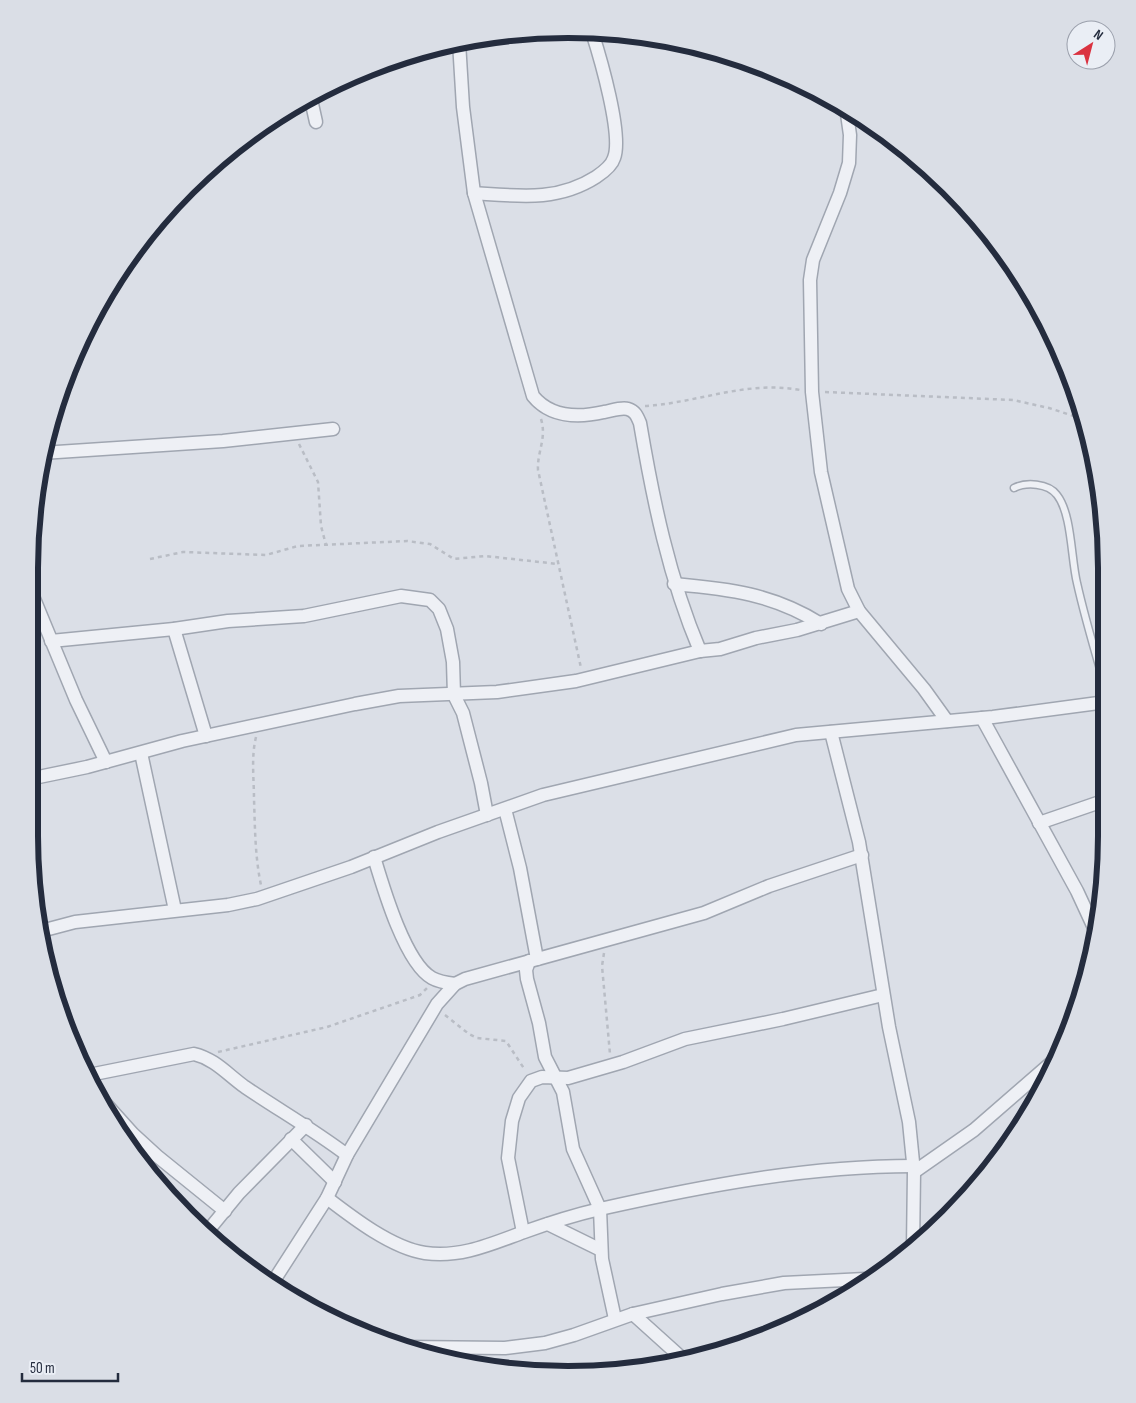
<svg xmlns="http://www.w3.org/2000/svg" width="1136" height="1403" viewBox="0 0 1136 1403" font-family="'Sofia Sans Condensed',sans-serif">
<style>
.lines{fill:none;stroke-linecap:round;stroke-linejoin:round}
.lane-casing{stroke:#a0a6b1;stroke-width:9}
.street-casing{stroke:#a0a6b1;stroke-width:15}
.path{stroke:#b9bdc5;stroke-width:2.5;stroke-dasharray:4 4;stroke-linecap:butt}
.lane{stroke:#eef0f5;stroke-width:6}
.street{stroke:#eef0f5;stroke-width:12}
.rim{fill:none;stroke:#242c3e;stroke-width:6}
</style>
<rect width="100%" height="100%" fill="#dbdfe7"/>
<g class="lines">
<g class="lane-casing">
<path id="lane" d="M1014,488C1026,482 1048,483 1057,495C1072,514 1071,559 1077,583C1085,619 1096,655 1106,690"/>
</g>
<g class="street-casing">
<g id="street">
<path d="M459,42L463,107L474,193L533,396C550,417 578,418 604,412C611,411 621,407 628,409C635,411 637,416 640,423C653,500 669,578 700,651"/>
<path d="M314,94L312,104L316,122"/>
<path d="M846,107L850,135L849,163L840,193L813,260L810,280L812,392L821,472L848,589L859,611L924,689L947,721"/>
<path d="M474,193C518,196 557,202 596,177C602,173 612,165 614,158C623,135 600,57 592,32"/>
<path d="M42,453L223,441L333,429"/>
<path d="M674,584C730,589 773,594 821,624"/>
<path d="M30,589L76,700L106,762"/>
<path d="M174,629L206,736"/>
<path d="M51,641L174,629L228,621L304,616L401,596L430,600L439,609L447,629L453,662L454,695L463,713L481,783L487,815"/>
<path d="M982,718L1077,891L1096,932"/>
<path d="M831,732L859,842L889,1027L909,1122L914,1172L913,1247"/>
<path d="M141,753L175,910"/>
<path d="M29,779L87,767L182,741L355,704L399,696L497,692L576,681L700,651L720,649L756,638L797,630L859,611"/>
<path d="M505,809L520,868L537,959"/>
<path d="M1039,823L1106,800"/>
<path d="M374,857C383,887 405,963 432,978C439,982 447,983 455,984"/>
<path d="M41,931L75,922L228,905L257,899L351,867L438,832L543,795L796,735L993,717L1106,702"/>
<path d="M529,961L526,970L527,979L539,1023L545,1057L563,1092L573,1149L600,1209L602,1259L615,1319"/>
<path d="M89,1075L194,1054C215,1059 227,1074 245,1087C279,1110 314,1130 347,1155"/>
<path d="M96,1093L133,1134L157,1156L225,1211"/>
<path d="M291,1139L335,1182"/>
<path d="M914,1172L974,1130L1058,1057"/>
<path d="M327,1198C353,1218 392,1248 425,1253C461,1258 491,1244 524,1232C549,1223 574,1215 600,1209C703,1186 807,1166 913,1166"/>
<path d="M548,1224L601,1250"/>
<path d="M207,1232L239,1193L306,1125"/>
<path d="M523,1232L508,1158L512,1121L519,1098L531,1081L542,1077L568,1078L623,1062L685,1039L783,1019L883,995"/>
<path d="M273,1282L327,1198L347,1155L437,1004L455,984L465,979L704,913L769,886L862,855"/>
<path d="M633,1314L684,1360"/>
<path d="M406,1347L505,1348L545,1343L574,1335L633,1314L722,1294L784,1283L865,1279"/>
</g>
</g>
<g class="path">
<path d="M825,392L1013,400L1049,408L1086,420"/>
<path d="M645,406C697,403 747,380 800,390"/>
<path d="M541,419C547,438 537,452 538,470L581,668"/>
<path d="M299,444L318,482L321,526L326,545"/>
<path d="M150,559L183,552L266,555L298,546L407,541L430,544L454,559L485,556L558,564"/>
<path d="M256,737C251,757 254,779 254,799C255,828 255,857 261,885"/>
<path d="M604,953L602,966L610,1054"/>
<path d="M445,1015L469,1034L477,1038L506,1041L525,1070"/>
<path d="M218,1052L327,1027L420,995L427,988"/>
</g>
<use href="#lane" class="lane"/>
<use href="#street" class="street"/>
</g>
<path d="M0 0H1136V1403H0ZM568 38H568A530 530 0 0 1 1098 568V836A530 530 0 0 1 568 1366H568A530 530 0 0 1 38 836V568A530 530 0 0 1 568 38Z" fill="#dadee6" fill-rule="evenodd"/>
<path class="rim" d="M568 38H568A530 530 0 0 1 1098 568V836A530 530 0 0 1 568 1366H568A530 530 0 0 1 38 836V568A530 530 0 0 1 568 38Z"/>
<g transform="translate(1091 45) rotate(36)"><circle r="24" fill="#eaeef5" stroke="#9ba0ac"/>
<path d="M0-4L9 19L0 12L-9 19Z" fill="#da3240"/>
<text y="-8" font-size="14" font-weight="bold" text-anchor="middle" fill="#242c3e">N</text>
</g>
<path d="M22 1373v8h96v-8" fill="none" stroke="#242c3e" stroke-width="2.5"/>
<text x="30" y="1373" font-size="15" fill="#242c3e" stroke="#eaeef5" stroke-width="4" paint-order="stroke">50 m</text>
</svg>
